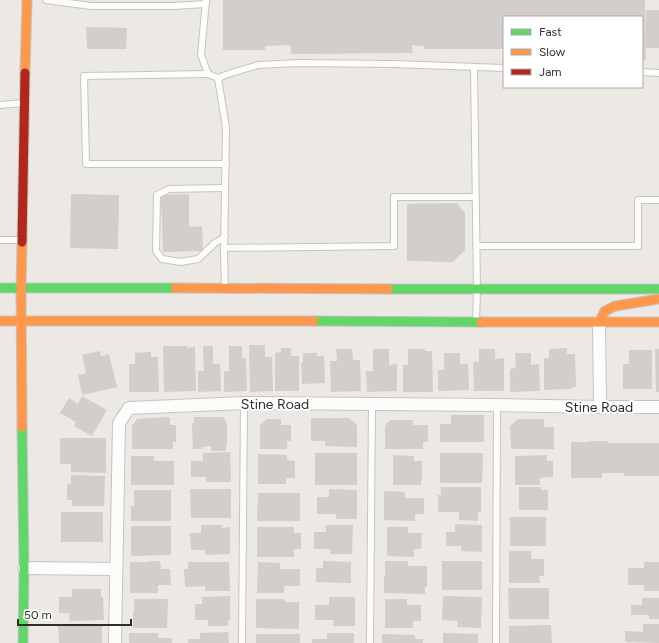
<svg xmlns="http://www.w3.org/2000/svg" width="659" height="643" viewBox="0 0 659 643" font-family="Figtree,sans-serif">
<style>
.building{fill:#d1cecb}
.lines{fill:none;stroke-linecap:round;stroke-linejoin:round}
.lane-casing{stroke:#c5c4c5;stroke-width:8}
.street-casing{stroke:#c5c4c5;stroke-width:14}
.fast-casing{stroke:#c5c4c5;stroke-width:11}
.slow-casing{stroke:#c5c4c5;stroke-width:11}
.jam-casing{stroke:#c5c4c5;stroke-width:11}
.lane{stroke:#fcfcfb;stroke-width:6}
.street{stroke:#fcfcfb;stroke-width:12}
.fast{stroke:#63d668;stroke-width:9}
.slow{stroke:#ff974d;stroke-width:9}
.jam{stroke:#b3261e;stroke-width:9}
.labels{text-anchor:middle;stroke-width:4;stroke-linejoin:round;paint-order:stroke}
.street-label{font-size:14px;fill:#2e2e2e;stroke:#fff}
</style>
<rect width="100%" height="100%" fill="#ece8e4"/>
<g class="building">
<path d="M223,0H645L646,60H642V17H504V49H424V46L412,45L413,53L291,54L290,45L265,46V50H223Z"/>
<rect x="646" y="10" width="13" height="38"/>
<path d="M86,27L127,28L126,49H87Z"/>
<path d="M71,194L119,195L118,249L70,248Z"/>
<path d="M189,194V227L202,226L203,251L163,252L161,195Z"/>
<path d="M457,203L465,213V250L453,262L407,261V204Z"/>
<path d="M249,345H265V357H272L273,391L250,392Z"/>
<path d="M163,346H187V348L195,347L196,391L164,392Z"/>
<path d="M203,346H213V364H220L221,391L198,392V371H204Z"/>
<path d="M229,346H242V358H246L247,391L224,392V371H229Z"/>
<path d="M281,348H291V356H299V391H275V353L281,352Z"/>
<path d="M567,348V354H575L576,386L569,389L544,390V358H549V349Z"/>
<path d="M336,349H352L353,360H360L361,391L331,392L330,361H337Z"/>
<path d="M373,349H389V365L397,364V391L367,392L366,371H373Z"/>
<path d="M408,349H425V351H432L433,392H403V365H408Z"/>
<path d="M479,349H495V359L504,358V391H474L473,362H479Z"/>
<path d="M655,349H659V392H656Z"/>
<path d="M629,350H652V389H623V364H629Z"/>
<path d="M100,351L101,356L109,354L117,387L82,395L78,375L86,373L82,355Z"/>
<path d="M151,352V357H158L159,392H129V364H135V353Z"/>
<path d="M303,353H317V356H324L325,383L302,384L301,363H303Z"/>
<path d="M444,353H460V364H468L469,390L438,391V370H444Z"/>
<path d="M515,353H531V365L539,364L540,391L510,392V369L516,368Z"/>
<path d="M82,396L107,410L92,436L74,426L76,422L60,413L69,398L78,404Z"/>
<path d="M451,415H484V442H440V424H451Z"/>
<path d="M170,417V425H176V442H173V449H132V426L137,419Z"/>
<path d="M194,417H223L227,424V446H226V451H211V446L202,447V449H193L192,424L194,423Z"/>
<path d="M311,418H349L357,425V447L325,446V441H311Z"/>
<path d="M267,419H281V425H291V441H287V449H260V425Z"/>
<path d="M518,419H544V427H554V449H511L510,426Z"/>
<path d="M390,420H413V425H428V442H423V449H385V426Z"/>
<path d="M60,438H106V473L71,472V464H60Z"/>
<path d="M590,441H608V443H659V476H624V473H602V478H571V442H590Z"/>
<path d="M230,452L231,482H206V477H191V461H203V453Z"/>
<rect x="315" y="453" width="42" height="32"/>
<path d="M440,453H483L482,483H440Z"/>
<path d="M258,454L287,455V460L295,461V478H286V484H258Z"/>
<path d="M393,455L414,456V461H422V479H421V485H393Z"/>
<path d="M547,455V461H553V477L540,478V485H515V456Z"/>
<path d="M131,456H154V461H174V485H131Z"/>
<path d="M71,475L105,476L104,506H72V500H67V484H71Z"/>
<path d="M441,487H481V512H478V521L459,520V512H438V495H441Z"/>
<path d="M519,487H541V490H548V510H519Z"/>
<path d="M190,489H231V518H191Z"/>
<path d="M329,489L357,490V519H336V514H317V497H329Z"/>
<path d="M134,490H171V521H131V506H134Z"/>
<path d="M384,491L405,492V498H424V514H415V521L384,520Z"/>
<path d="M258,493H300V521H257Z"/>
<rect x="61" y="512" width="42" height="30"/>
<rect x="510" y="517" width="36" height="29"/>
<path d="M455,524L482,525V552L461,551V546H446V532H455Z"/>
<path d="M201,525H222V528L230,527V554L205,555V550H191L190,533H201Z"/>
<path d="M326,525H353L352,554H330V549H314V532H326Z"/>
<path d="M131,526H171V555L131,556Z"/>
<path d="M257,527H294V533H301V549H294V557H257Z"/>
<path d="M387,527H408V533H422L421,549H414V557L387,556Z"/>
<path d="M509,551H531V559H544V576H539L540,583H509Z"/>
<path d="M150,561H160L161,569H170L171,585H158V593H130V562H150Z"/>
<path d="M323,561L351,562V583L316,582V568H323Z"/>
<path d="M385,561H408V566H427V587H425V594L384,593V576H385Z"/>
<rect x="442" y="561" width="40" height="29"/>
<path d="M188,562H229L230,591H205V586L185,587L184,569H188Z"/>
<path d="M258,562L280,563V569H300V586H284V593H257Z"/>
<path d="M644,562H659V591H644V585H628V568H644Z"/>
<path d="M508,588H549V619H509Z"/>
<path d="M72,589H101V597H103L104,620L70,621L69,613H59V597H72Z"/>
<path d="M230,596V620H228V626H208V620H195V604H202V597Z"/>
<path d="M443,596L482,597L481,628L457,627L458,621L442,620Z"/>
<path d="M329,597H355V626H333L334,620H315V605H329Z"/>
<path d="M642,598H659V619H649V615H631V605H642Z"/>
<path d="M134,599H168L167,628H133V613H134Z"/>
<path d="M256,599H285V602H299V629L256,628Z"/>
<path d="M385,599H407V605H421V621H413V628H385Z"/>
<path d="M643,624H659V643L625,642V631L643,632Z"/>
<path d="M58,625H102V643H59Z"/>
<path d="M551,625L552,643H509V626Z"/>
<path d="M228,632L229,643H188V639H200V633Z"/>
<path d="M129,633H158V638H172V643H129Z"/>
<path d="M327,633H354V643H312V639H327Z"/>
<path d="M443,633L478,634V643H443Z"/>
<rect x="256" y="634" width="44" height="9"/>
<path d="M382,634L415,635V639H423V643H382Z"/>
</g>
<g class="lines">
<g class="lane-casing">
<g id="lane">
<path d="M46,0L91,6H174L206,4"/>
<path d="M206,0L201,55L208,74L218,78L228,74L258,65L298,63L394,64L504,68"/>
<path d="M474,67L477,289L476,322"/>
<path d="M642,72L659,73"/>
<path d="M208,74L84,76L86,164H226"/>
<path d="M218,78L226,128L224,254L225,287"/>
<path d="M0,105L23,103"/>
<path d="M225,237L215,243L198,259L181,262L162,259L156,251L157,195L169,189L225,188"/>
<path d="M0,240H20"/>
<path d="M476,246H638V200H659"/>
<path d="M224,248L394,246V197H476"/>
<path d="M242,643L244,403"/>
<path d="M370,643L372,404"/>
<path d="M496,643L497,405"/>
</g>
</g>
<g class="street-casing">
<g id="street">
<path d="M599,322L600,407"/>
<path d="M24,568L116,569"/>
<path d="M115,643L119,423L129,408L244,403L497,405L600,407H659"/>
</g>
</g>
<g class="fast-casing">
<g id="fast">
<path d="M0,288H175"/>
<path d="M388,289H659"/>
<path d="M314,321L481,322"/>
<path d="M22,427L24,568L23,643"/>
</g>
</g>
<g class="slow-casing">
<g id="slow">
<path d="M25,73L27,0"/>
<path d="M22,242L21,288L22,427"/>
<path d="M175,288L388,289"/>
<path d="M0,321H314"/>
<path d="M481,322H659"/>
<path d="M599,322L605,311L615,306L659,299"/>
</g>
</g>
<g class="jam-casing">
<path id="jam" d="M22,242L25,73"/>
</g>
<use href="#lane" class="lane"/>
<use href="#street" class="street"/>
<use href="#fast" class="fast"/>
<use href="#slow" class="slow"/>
<use href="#jam" class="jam"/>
</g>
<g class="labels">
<g class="street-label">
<text x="275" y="409">Stine Road</text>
<text x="599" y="412">Stine Road</text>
</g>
</g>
<rect x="503" y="16" width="140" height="72" fill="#ffffff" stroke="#ababab"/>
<rect x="511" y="29" width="20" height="6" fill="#63d668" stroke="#ababab"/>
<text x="539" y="36" font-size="12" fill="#2e2e2e">Fast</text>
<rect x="511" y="49" width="20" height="6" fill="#ff974d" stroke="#ababab"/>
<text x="539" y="56" font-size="12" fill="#2e2e2e">Slow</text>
<rect x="511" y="69" width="20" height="6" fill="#b3261e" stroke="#ababab"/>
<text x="539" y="76" font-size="12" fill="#2e2e2e">Jam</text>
<path d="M18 619v6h113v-6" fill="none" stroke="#2e2e2e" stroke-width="2"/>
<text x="24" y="619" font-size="12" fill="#2e2e2e" stroke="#ffffff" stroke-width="3" paint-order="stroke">50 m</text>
</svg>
